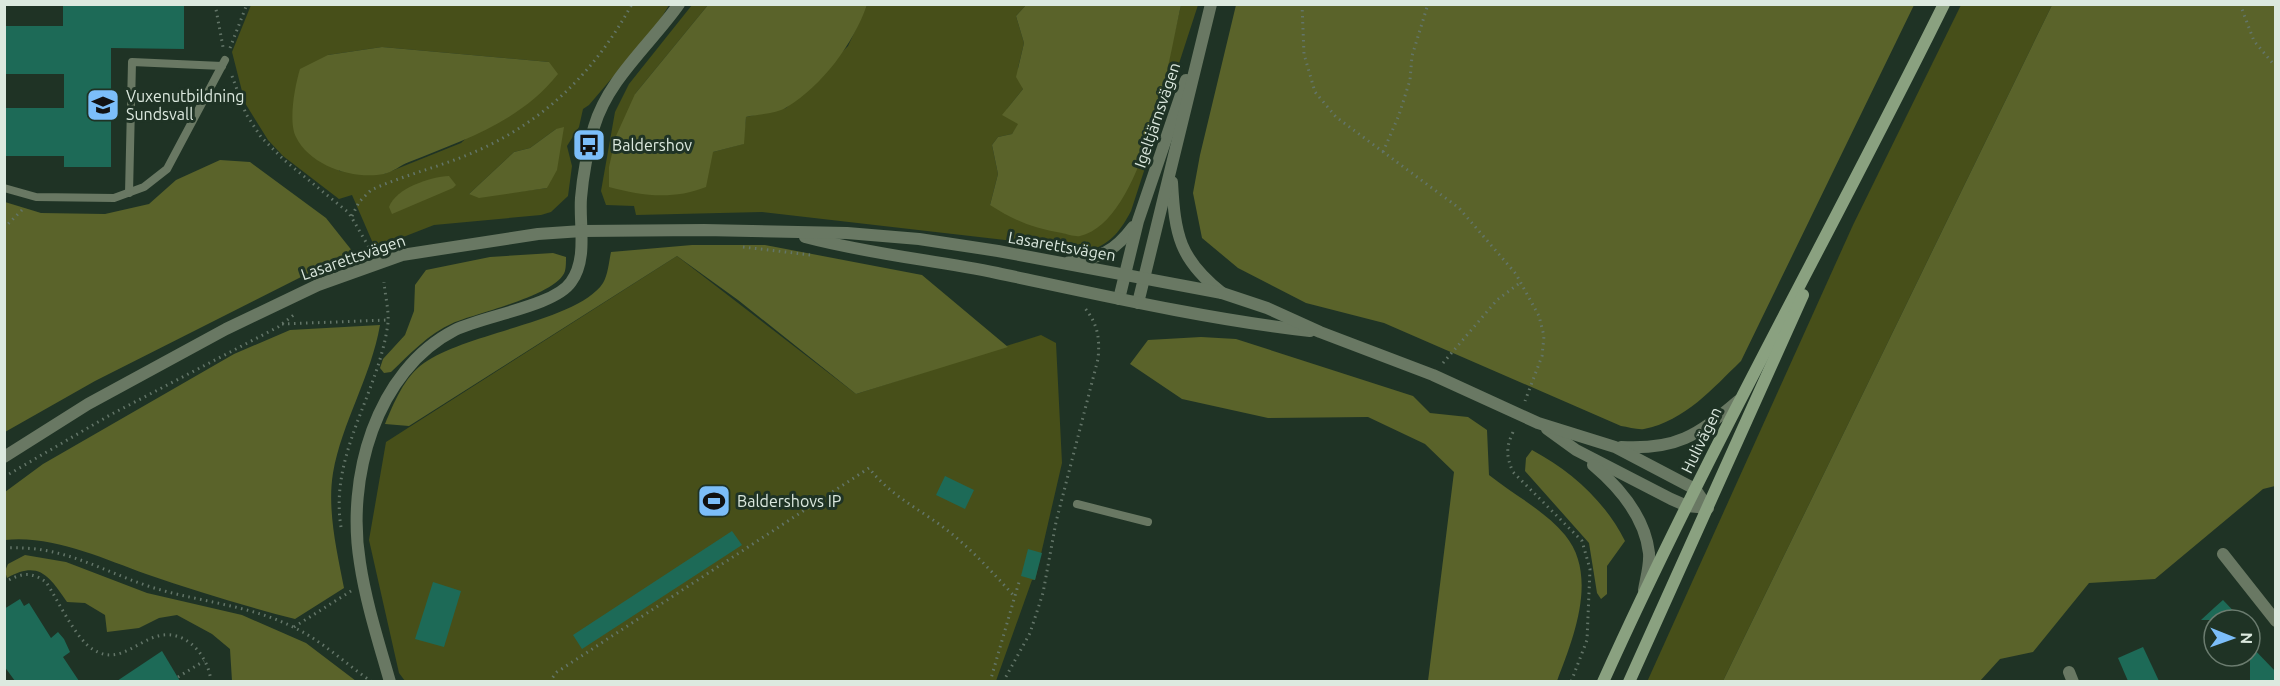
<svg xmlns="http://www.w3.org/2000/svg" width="2280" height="686" viewBox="0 0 2280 686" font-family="Ubuntu,sans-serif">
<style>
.green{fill:#474f19;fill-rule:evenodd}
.forest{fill:#5a632a}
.building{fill:#1d6a57}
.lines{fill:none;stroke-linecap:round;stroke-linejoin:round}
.path{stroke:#637568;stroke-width:3;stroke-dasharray:1.5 4.5;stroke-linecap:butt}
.service{stroke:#697863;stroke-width:8}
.minor{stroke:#697863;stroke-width:12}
.tertiary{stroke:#697863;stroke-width:12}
.secondary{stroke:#8aa180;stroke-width:12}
.labels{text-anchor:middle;stroke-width:6;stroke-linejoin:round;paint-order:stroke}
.poi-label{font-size:16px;fill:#dce9df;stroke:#1f3325;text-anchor:start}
.street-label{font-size:16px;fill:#dce9df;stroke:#1f3325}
</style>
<rect width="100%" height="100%" fill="#1f3325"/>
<g class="green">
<path d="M251,5H669L657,25L589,105L583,109L579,127L567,146L572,166L568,196L551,212L541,215L434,225L375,248L352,195L339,199L283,156L268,140L245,103L232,52ZM382,47L549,62L461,143L384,174L339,171L328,55ZM556,129L547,188L499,194H469L514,152L530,148Z"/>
<path d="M692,5H708L635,94L713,152L743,144L746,117L786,108L848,46L867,5H1026L1016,16L1024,43L1018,68L1023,89L1007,109L1019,124L1012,134L998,137L992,145L998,174L990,205L1150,139L1181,5H1198L1131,211C1121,230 1112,242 1092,250L762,212L636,215L634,206L606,205L601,191L615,112L629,84Z"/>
<path d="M1961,5H2052L1723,681L1647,682L1853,225Z"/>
<path d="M677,256L856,394L1041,335L1056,343L1062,463L1035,580H1032L996,681H405L399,673L369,540L386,442Z"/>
</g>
<g class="forest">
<path d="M708,5H867C853,44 823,85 787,107C777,114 758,114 746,117L744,144L713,152L706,187C673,200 642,196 609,187V167L616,136L635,94Z"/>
<path d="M1026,5H1181C1169,59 1143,222 1080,236C1075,237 1067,234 1062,233C1033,228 1015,221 990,205L998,174L992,145L998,137L1012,134L1018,124L1002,115L1023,89L1016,77L1024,43L1016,16Z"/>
<path d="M1236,5V4L1914,5L1741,361C1713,388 1685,421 1644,429C1638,430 1628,427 1621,426L1384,323L1306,303L1238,268L1202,238L1193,193L1200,155Z"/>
<path d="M2052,5H2275V486L2263,489L2155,579L2089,583L2033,652L2000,659L1980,681H1723Z"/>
<path d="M382,47L549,62L558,74C520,122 463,140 409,162C401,165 393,172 384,174C354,180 310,166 296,137C288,122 295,85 300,69L328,55Z"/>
<path d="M564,127L557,170L547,188L479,198L469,194L514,152L530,148L556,129Z"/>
<path d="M220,160L250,162L326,218L357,257L311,272L95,381L5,432V202L41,213L105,214L149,204L176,180Z"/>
<path d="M449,176L456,185L453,188L392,214L389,207C396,188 430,177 449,176Z"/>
<path d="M692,245H765L922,275L1008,347L856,394L738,300L677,256L409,426L385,424C394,403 404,377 424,363C468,332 578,321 603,283C608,275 609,261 611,252Z"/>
<path d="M553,253L566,257C566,261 566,267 565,271C558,295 476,313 453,323C428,334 410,354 391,372L384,373L380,368L383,359L405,335L414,311L415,285L426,270L490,257Z"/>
<path d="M380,325C371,377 342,422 333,473C327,510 337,552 344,588L295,619C245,606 195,591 146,574C101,558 53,535 5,540V492L43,464L234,354L290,330Z"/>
<path d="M1201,337L1236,339L1413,396L1430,413L1468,417L1487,430L1489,475C1514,495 1544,510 1565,535C1599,576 1573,639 1557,681H1428L1454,472L1425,444L1368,417L1268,418L1182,399L1130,364L1148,340Z"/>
<path d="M1532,450C1571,471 1605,501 1625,541L1607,566V594L1601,599L1597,593L1589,543L1525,471L1526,458Z"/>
<path d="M25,555L66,562L147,593L242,615L306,643L356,681H232L230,649L212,634L177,615L159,618L139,628L107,632L105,615L85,603L67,602C49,576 39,560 7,578L5,571L8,564Z"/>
</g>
<g class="building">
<path d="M63,4H184V49L111,48V167H64V156H4V108H64V74H4V26H63Z"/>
<path d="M945,476L974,490L965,509L936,495Z"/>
<path d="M732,531L742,545L582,649L573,635Z"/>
<path d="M1028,549L1042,553L1035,580L1021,576Z"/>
<path d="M433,582L461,591L444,647L415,639Z"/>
<path d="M20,599L24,606L29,603L51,638L58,632L64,639L70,652L63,657L79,681H15L4,666V609Z"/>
<path d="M2223,600L2242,620H2201L2214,608Z"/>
<path d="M2250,645L2276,672V681H2250Z"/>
<path d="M2143,647L2159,681H2128L2118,658Z"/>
<path d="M162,651L180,681H117Z"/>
</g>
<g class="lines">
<g class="path">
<path d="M215,4L223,47"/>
<path d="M1302,4L1304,54L1315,92L1336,117L1459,208L1516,274L1539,316L1544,336L1542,356L1525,401"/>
<path d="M2240,4L2254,41L2276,67"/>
<path d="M230,48L247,4"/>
<path d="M232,76L246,114L261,137L284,160L349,213L370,249"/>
<path d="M1383,152L1399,115L1410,80L1412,56L1428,4"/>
<path d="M352,216L359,202L371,190C406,174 444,166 479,150C547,119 596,70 632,4"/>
<path d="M4,228L24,208"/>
<path d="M743,247L811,255"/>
<path d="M282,324L388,320"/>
<path d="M1443,363L1497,300L1521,282"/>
<path d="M1513,432C1506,447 1506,456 1513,472L1582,541L1590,569L1587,640L1571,682"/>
<path d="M4,477L110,415L278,327L295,314"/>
<path d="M341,527C329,454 379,393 388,323C389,310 385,295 384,282"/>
<path d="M4,548C63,545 97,569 148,586C196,602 247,604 293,627C321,640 346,664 372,682"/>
<path d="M4,583C20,573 31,571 46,582C58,600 76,640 94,650C120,666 139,638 163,635C189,632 209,658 211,682"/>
<path d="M294,627L351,591"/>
<path d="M178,677L204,661"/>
<path d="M549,682L557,672L869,468C891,497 924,511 952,534C975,553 995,575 1015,597"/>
<path d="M990,682L1019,582"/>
<path d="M1003,682L1030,633L1043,593L1056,522L1098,359C1100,338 1098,324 1084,307"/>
</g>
<g class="service">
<path d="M4,188L36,197L114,198L144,187L167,169L225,60"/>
<path d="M129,193L132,62L222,66"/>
<path d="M1077,504L1148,522"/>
</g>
<g class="minor">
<path d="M1172,182C1175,235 1179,259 1222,293"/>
<path d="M1069,262C1099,259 1115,251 1133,227"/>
<path d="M1119,299L1138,221L1186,80"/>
<path d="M1138,303L1211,4"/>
<path d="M2223,554L2276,621"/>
<path d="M2069,672L2073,682"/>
<path d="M390,682C379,643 366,603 360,563C346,479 375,371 455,330C483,316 555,306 571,282C588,259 579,224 581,198C583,174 588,149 594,127C608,79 651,44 679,4"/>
</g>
<g class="tertiary">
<path d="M805,237C869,254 933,260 997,273C1101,295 1205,319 1310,331"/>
<path d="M1547,429L1576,450L1671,499L1687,506L1708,508"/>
<path d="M1621,447C1676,450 1697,436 1738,401"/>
<path d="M4,457L88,404L226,329L318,285L402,255L538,234L582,231L704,230L847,233L919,239L998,251L1222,293L1267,308L1320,332L1433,375L1538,423L1615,447L1695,489L1708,508"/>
<path d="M1593,465C1619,487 1645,518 1649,553C1650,565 1646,578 1644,590"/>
</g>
<g class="secondary">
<path d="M1603,682C1707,451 1832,231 1944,4"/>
<path d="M1629,682L1803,295"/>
</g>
</g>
<defs>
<g id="school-square" transform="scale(1.725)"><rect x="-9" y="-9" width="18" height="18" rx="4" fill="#7cbef9" stroke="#1f3325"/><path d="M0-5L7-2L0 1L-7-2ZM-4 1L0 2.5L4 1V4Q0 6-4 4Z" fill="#111"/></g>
<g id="bus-square" transform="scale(1.725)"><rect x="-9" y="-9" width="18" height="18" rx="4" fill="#7cbef9" stroke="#1f3325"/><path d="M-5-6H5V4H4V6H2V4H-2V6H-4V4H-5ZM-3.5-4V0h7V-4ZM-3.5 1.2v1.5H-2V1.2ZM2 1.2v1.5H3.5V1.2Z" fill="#111"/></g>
<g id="stadium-square" transform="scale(1.725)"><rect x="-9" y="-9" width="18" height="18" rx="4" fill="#7cbef9" stroke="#1f3325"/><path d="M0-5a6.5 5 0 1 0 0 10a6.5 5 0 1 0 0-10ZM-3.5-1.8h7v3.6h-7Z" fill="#111"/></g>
</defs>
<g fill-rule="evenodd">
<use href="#school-square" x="103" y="105"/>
<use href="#bus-square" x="589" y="145"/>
<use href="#stadium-square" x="714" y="501"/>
</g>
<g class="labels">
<g class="poi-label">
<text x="126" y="102">Vuxenutbildning<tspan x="126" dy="18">Sundsvall</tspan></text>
<text x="612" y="151">Baldershov</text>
<text x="737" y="507">Baldershovs IP</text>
</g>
<g class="street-label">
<text transform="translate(1157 115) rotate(-71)" y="6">Igeltjärnsvägen</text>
<text transform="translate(1062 246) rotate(10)" y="6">Lasarettsvägen</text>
<text transform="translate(353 257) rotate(-19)" y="6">Lasarettsvägen</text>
<text transform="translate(1701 440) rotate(-64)" y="6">Hulivägen</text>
</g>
</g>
<rect width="2280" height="686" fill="none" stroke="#dce9df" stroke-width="12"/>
<g transform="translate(2232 638) rotate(91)"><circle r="28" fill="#1f3325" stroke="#6b7c6f" stroke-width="1.5"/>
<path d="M0-4.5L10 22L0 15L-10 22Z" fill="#7cbef9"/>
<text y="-9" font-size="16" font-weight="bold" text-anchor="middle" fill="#dce9df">N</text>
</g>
</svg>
